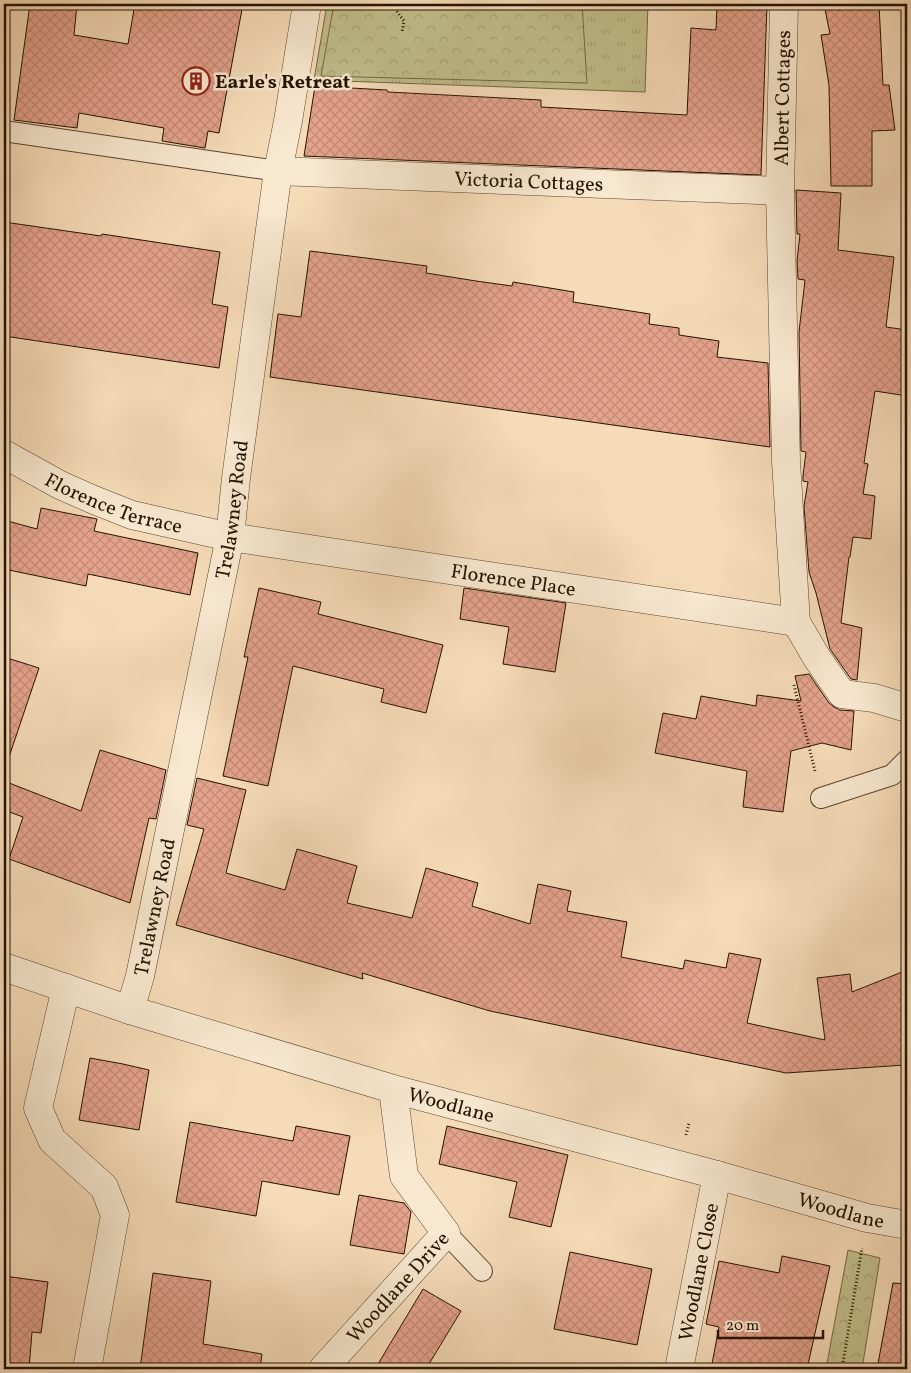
<svg xmlns="http://www.w3.org/2000/svg" width="911" height="1373" viewBox="0 0 911 1373" font-family="Vollkorn,serif">
<style>
.grass{fill:url(#grass-tufts);stroke:#736845}
.park{fill:url(#park-crowns);stroke:#736845}
.building{fill:url(#building-cross-hatch);stroke:#251300}
.lines{fill:none;stroke-linecap:round;stroke-linejoin:round}
.service-casing{stroke:#59452e;stroke-width:22}
.minor-casing{stroke:#59452e;stroke-width:29}
.tertiary-casing{stroke:#59452e;stroke-width:29}
.path{stroke:#251300;stroke-width:3;stroke-dasharray:1 2.5;stroke-linecap:butt}
.service{stroke:#f8e8d0;stroke-width:20}
.minor{stroke:#f8e8d0;stroke-width:28}
.tertiary{stroke:#f8e8d0;stroke-width:28}
.labels{text-anchor:middle;stroke-width:5;stroke-linejoin:round;paint-order:stroke}
.poi-label{font-size:20px;font-weight:bold;fill:#251300;stroke:#f8e8d0;text-anchor:start}
.street-label{font-size:20px;fill:#251300;stroke:#f8e8d0}
</style>
<defs>
<pattern id="grass-tufts" width="24" height="20" patternUnits="userSpaceOnUse" patternTransform="scale(1.25)"><rect width="24" height="20" fill="#c1be8a"/><path d="M3 7l-1-3M5 7V3M7 7l1-3M15 17l-1-3M17 17v-4M19 17l1-3" fill="none" stroke="#a6a275"/></pattern>
<pattern id="park-crowns" width="20" height="18" patternUnits="userSpaceOnUse" patternTransform="scale(1.25)"><rect width="20" height="18" fill="#c1be8a"/><path d="M2 6a3 3 0 1 1 6 0M12 15a3 3 0 1 1 6 0" fill="none" stroke="#a6a275"/></pattern>
<pattern id="building-cross-hatch" width="8" height="8" patternUnits="userSpaceOnUse" patternTransform="scale(1.25)"><rect width="8" height="8" fill="#e5a28c"/><path d="M0 0l8 8M0 8l8-8" fill="none" stroke="#c48b77"/></pattern>
</defs>
<rect width="100%" height="100%" fill="#f5dbb7"/>
<filter id="stains"><feTurbulence type="fractalNoise" baseFrequency=".004" numOctaves="4"/><feColorMatrix values="0 0 0 0 .2 0 0 0 0 .09 0 0 0 0 .02 0 0 0 .5 -.17"/></filter>
<radialGradient id="worn" r=".72"><stop offset=".6" stop-color="#630" stop-opacity="0"/><stop offset="1" stop-color="#630" stop-opacity=".3"/></radialGradient>
<path class="grass" d="M327,4H648L645,92L314,80Z"/>
<g class="park">
<path d="M334,4H582L587,83L321,76Z"/>
<path d="M848,1250L880,1258L862,1369H826Z"/>
</g>
<g class="building">
<path d="M30,4H77L74,35L128,44L135,4H243L219,133L208,131L205,148L162,141L164,128L79,113L77,128L14,120Z"/>
<path d="M717,4H767L761,175L304,156L315,86L387,90L388,92L541,100V107L687,115L691,28L716,30Z"/>
<path d="M824,4H879L883,85H889L895,130L872,131V186H831L829,85L821,35L830,34Z"/>
<path d="M796,190L841,193L838,250L894,257L886,327L907,330V396L875,391L864,463L868,464L863,494L875,496L871,539L853,537L850,557H849L841,623L862,628L857,680L851,679L830,649L816,593L809,572L804,506L808,482L803,481V476L806,452L801,451L799,332L805,280L798,279L797,261L800,234H797Z"/>
<path d="M4,222L101,236L102,234L220,252L212,304L228,307L219,368L4,336Z"/>
<path d="M310,251L366,258L427,266L426,273L476,281L512,286L513,282L574,292L573,302L650,314L649,324L679,328V335L719,341L717,357L768,363L770,447L270,377L278,314L301,317Z"/>
<path d="M41,508L97,519L94,531L198,553L190,595L88,574L86,586L4,569V520L37,529Z"/>
<path d="M259,588L321,602L318,614L443,645L426,713L381,702L384,689L293,666L268,786L223,776L248,657H244Z"/>
<path d="M464,588L566,603L555,672L503,664L509,627L460,619Z"/>
<path d="M4,657L39,668L9,757H4Z"/>
<path d="M809,674L829,703L834,707L840,710L854,711L851,750L822,743L791,751L783,812L743,807L747,771L655,753L663,713L696,719L701,696L756,706L757,695L801,701L795,676Z"/>
<path d="M100,750L166,770L156,819L149,818L130,903L9,859L23,817L4,810V781L81,811Z"/>
<path d="M197,778L246,790L226,873L285,890L297,849L357,866L347,903L412,918L426,868L478,883L472,906L530,924L538,884L571,891L567,911L627,922L621,957L683,969L685,960L726,968L729,953L761,959L747,1023L825,1040L817,978L850,974L852,992L907,970V1061L905,1062V1065L786,1073L490,1011L362,973L363,979L176,925L204,829L187,825Z"/>
<path d="M90,1058L123,1064L149,1070L139,1130L79,1120Z"/>
<path d="M190,1122L293,1141L296,1126L350,1136L339,1195L262,1181L256,1216L176,1202Z"/>
<path d="M447,1126L568,1155L551,1227L509,1217L517,1182L439,1164Z"/>
<path d="M359,1195L404,1203L411,1212L404,1254L350,1245Z"/>
<path d="M570,1252L652,1269L637,1345L554,1329Z"/>
<path d="M782,1256L830,1266L807,1369H711L719,1327L706,1324L719,1261L779,1273Z"/>
<path d="M153,1273L211,1281L203,1344L262,1354L260,1369H140Z"/>
<path d="M4,1276L48,1282L41,1333L32,1332L29,1369H4Z"/>
<path d="M893,1283L907,1284V1369H877Z"/>
<path d="M423,1289L461,1311L426,1369H375Z"/>
</g>
<g class="lines">
<g class="service-casing">
<g id="service">
<path d="M4,131L278,171"/>
<path d="M821,798L892,775L907,760"/>
<path d="M446,1233L482,1271"/>
</g>
</g>
<g class="minor-casing">
<g id="minor">
<path d="M784,4L780,191L786,461L796,622L817,658L842,694L874,698L907,708"/>
<path id="s1" d="M278,171L780,191"/>
<path id="s2" d="M4,454L60,485L94,500L132,515L230,537L796,622"/>
<path d="M66,988L38,1108L52,1140L104,1187L115,1215L87,1369"/>
<path id="s3" d="M130,1010L140,976L230,537L236,478L278,171L288,121L307,4"/>
<path id="s4" d="M323,1369L446,1233L404,1176L393,1089"/>
<path id="s5" d="M679,1369L717,1175"/>
</g>
</g>
<g class="tertiary-casing">
<g id="tertiary">
<path id="s6" d="M4,967L130,1010L393,1089L717,1175L867,1218L907,1225"/>
</g>
</g>
<g class="path">
<path d="M386,4L392,5L404,21L402,32"/>
<path d="M794,685L815,771"/>
<path d="M686,1135L689,1123"/>
<path d="M842,1369L862,1248"/>
</g>
<use href="#service" class="service"/>
<use href="#minor" class="minor"/>
<use href="#tertiary" class="tertiary"/>
</g>
<defs>
<g id="building-ring" transform="scale(1.4375)"><circle r="9.5" fill="#f8e8d0" stroke="#8f2418" stroke-width="1.5"/><path d="M-4-6H4V6H1V3H-1V6H-4ZM-2.5-4.3h1.7v1.8h-1.7ZM.8-4.3h1.7v1.8H.8ZM-2.5-1h1.7V.8h-1.7ZM.8-1h1.7V.8H.8Z" fill="#8f2418"/></g>
</defs>
<g fill-rule="evenodd">
<use href="#building-ring" x="196" y="81"/>
</g>
<g class="labels">
<g class="poi-label">
<text x="215" y="88">Earle's Retreat</text>
</g>
<g class="street-label">
<text transform="translate(782 98) rotate(-89)" y="7">Albert Cottages</text>
<text dy="7" stroke="none"><textPath href="#s1" startOffset="251">Victoria Cottages</textPath></text>
<text dy="7" stroke="none"><textPath href="#s2" startOffset="121">Florence Terrace</textPath></text>
<text dy="7" stroke="none"><textPath href="#s3" startOffset="511">Trelawney Road</textPath></text>
<text dy="7" stroke="none"><textPath href="#s2" startOffset="529">Florence Place</textPath></text>
<text dy="7" stroke="none"><textPath href="#s3" startOffset="106">Trelawney Road</textPath></text>
<text dy="7" stroke="none"><textPath href="#s6" startOffset="468">Woodlane</textPath></text>
<text dy="7" stroke="none"><textPath href="#s6" startOffset="872">Woodlane</textPath></text>
<text dy="7" stroke="none"><textPath href="#s5" startOffset="99">Woodlane Close</textPath></text>
<text dy="7" stroke="none"><textPath href="#s4" startOffset="111">Woodlane Drive</textPath></text>
</g>
</g>
<rect width="911" height="1373" fill="none" stroke="#f5dbb7" stroke-width="20"/>
<rect x="5" y="5" width="901" height="1363" fill="none" stroke="#251300" stroke-width="2.5"/>
<rect x="10" y="10" width="891" height="1353" fill="none" stroke="#251300"/>
<path d="M718 1330v8h105v-8" fill="none" stroke="#251300" stroke-width="2.5"/>
<text x="726" y="1330" font-size="15" fill="#251300" stroke="#f8e8d0" stroke-width="4" paint-order="stroke">20 m</text>
<rect width="100%" height="100%" filter="url(#stains)"/>
<rect width="100%" height="100%" fill="url(#worn)"/>
</svg>
